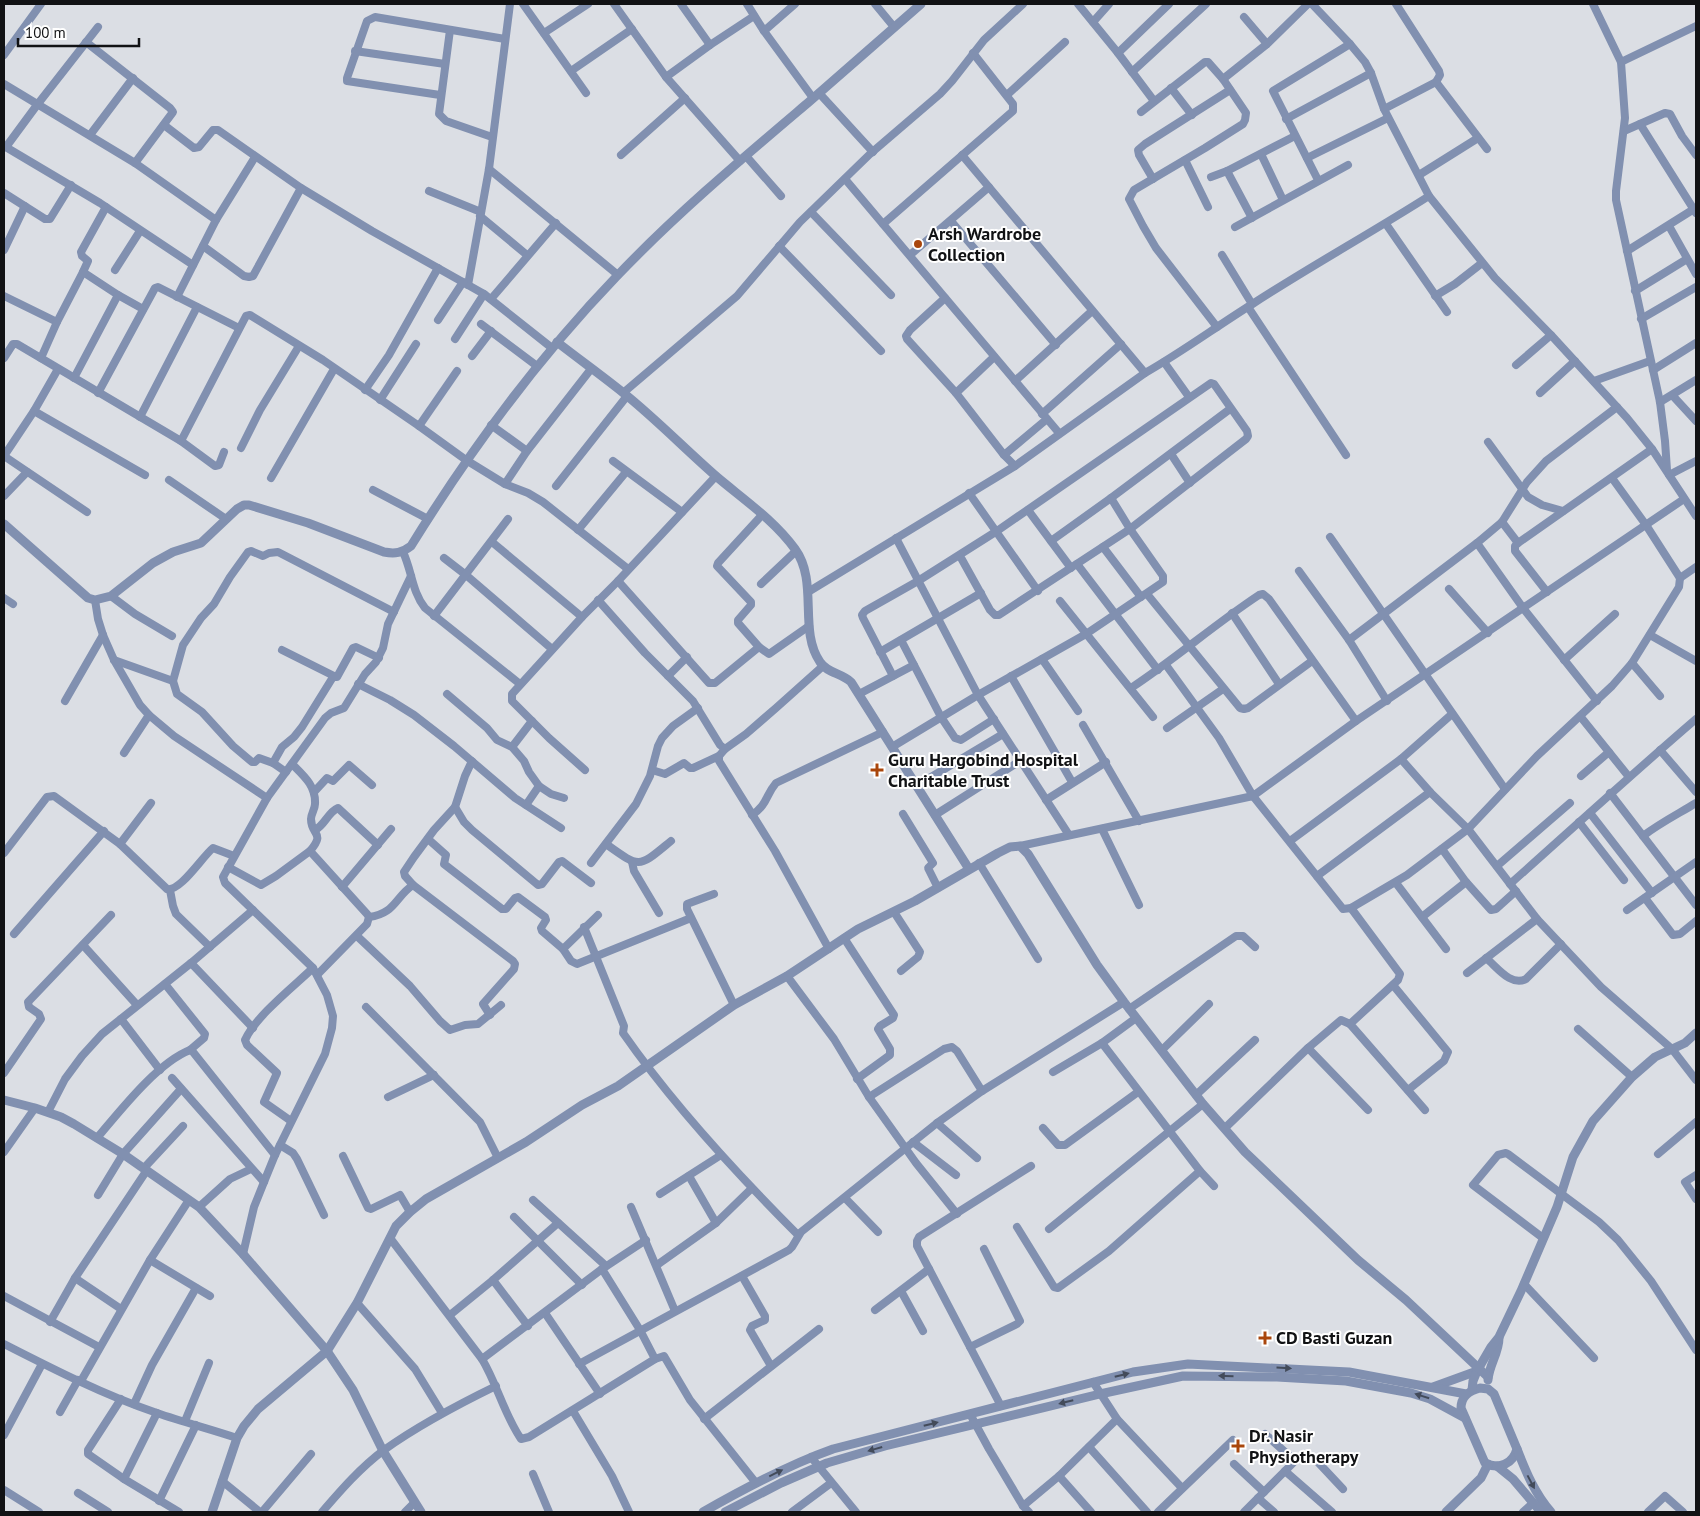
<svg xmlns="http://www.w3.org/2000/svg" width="1700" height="1516" viewBox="0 0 1700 1516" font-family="'PT Sans',sans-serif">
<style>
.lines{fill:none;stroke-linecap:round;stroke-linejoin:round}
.minor{stroke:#8190b0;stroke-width:8}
.tertiary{stroke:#8190b0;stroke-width:9}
.oneway{fill:#434b5a}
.poi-dot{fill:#a9460c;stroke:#fff;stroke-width:2}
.labels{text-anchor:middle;stroke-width:4;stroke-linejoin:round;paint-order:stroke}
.poi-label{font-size:18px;font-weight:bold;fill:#111214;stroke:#fff;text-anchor:start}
</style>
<rect width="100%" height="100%" fill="#dbdee4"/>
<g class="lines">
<g class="minor">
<path d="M523,4L586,93"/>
<path d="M614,4L666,77L740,161"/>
<path d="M681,4L710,45"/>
<path d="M747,4L764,31L813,98"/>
<path d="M875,4L894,27"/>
<path d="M1078,4L1118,53L1154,101"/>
<path d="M1312,4L1350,44L1365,62L1371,73L1384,109L1429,196L1495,278L1551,335L1627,418L1652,449L1696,516"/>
<path d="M1593,4L1621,62L1625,118L1616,191V200L1660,402L1665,441L1667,470"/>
<path d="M1244,17L1267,44"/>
<path d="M1093,22L1109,4"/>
<path d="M450,30L439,114L446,121L492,137"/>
<path d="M764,31L795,4"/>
<path d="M544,33L588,4"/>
<path d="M86,42L170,108L173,112L135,163"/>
<path d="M355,51L445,64"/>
<path d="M1118,53L1169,4"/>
<path d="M4,55L41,4"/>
<path d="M1621,62L1696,26"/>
<path d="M571,71L632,29"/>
<path d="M1132,72L1206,4"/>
<path d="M666,77L710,45L754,16"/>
<path d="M1436,82L1487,149"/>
<path d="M4,84L135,163L216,220"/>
<path d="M1171,88L1192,115"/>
<path d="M819,93L873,152"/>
<path d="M440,95L347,81V78L367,21L375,17L505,39"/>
<path d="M1007,95L1065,42"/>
<path d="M1384,109L1436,82L1440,75L1439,71L1396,4"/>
<path d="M1141,112L1205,62H1208L1223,79L1267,44L1308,4"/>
<path d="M1286,119L1371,73"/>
<path d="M1640,124L1696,213"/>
<path d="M164,125L194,148L199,147L213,130H218L301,188L372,231L484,294L552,348"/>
<path d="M1624,131L1665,113L1670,114L1682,136L1696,155"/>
<path d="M90,135L133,78"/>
<path d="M4,146L100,203L193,265"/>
<path d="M6,147L37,105L98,27"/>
<path d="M1261,154L1283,200"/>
<path d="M621,155L685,98"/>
<path d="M962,155L1145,373"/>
<path d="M746,156L781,196"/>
<path d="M1307,158L1388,118"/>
<path d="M1185,160L1208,207"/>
<path d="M489,169L618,275"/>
<path d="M1227,171L1252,218"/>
<path d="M1419,175L1478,138"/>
<path d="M1211,177L1227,171L1295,136"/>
<path d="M845,179L1059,433"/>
<path d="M1153,179L1139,155L1138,150L1145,144L1230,90"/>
<path d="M1318,180L1273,91L1350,44"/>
<path d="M429,191L481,212"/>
<path d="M4,193L45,219H50L71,185"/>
<path d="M811,212L891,295"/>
<path d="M480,216L527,255"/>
<path d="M951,221L1056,345"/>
<path d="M883,224L1013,111V104L973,53"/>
<path d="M1386,224L1447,312"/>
<path d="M1669,226L1696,274"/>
<path d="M1235,227L1348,165"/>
<path d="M203,246L244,276L249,277L253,276L301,188"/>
<path d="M779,246L881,351"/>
<path d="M4,250L25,206"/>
<path d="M1627,251L1694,209"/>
<path d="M910,255L989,187"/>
<path d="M1222,255L1252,304"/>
<path d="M115,270L140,231"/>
<path d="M83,272L88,261L82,256L81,252L106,207"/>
<path d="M468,285L489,169L510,4"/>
<path d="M1635,291L1687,259"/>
<path d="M4,296L57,322"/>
<path d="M1435,296L1455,284L1482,263"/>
<path d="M177,297L216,220L255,157"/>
<path d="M945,298L910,330L906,336L907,339L956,393L1004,455L1015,466"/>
<path d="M491,299L556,223"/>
<path d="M1248,307L1346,455"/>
<path d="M1641,319L1696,287"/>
<path d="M438,320L463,282"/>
<path d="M481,324L537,366"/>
<path d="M1217,327L1156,248L1143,226L1129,199L1134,190L1205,148L1243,124L1245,120L1246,113L1223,79"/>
<path d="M455,339L484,294"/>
<path d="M472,356L491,331"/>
<path d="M4,358L13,344H17L181,441L215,466L219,465L224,452"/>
<path d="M41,358L57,322L83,272L118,295L143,309"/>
<path d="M1164,362L1189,397"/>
<path d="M1516,365L1551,335"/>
<path d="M1653,370L1696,343"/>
<path d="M74,378L118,295"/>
<path d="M1015,381L1092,311"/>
<path d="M1594,381L1650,361"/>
<path d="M365,390L389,355L438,268"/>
<path d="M98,393L155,288L158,287L239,328"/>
<path d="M623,393L737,296L800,222L870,154L940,94L952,81L984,40L1023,4"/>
<path d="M956,393L994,357"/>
<path d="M1540,393L1575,361"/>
<path d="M1673,396L1696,421"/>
<path d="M380,400L416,344"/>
<path d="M1660,402L1696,380"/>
<path d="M34,411L145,475"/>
<path d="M1042,414L1121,344"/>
<path d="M140,417L197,307"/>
<path d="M491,425L527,451"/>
<path d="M419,426L457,371"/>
<path d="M181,441L246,316L250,315L323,360L419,426L466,460L505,484L528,493L543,502L628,569"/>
<path d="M1488,442L1528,497L1542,505L1563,511"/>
<path d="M241,448L260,410L299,346"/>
<path d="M1171,454L1190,483"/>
<path d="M1004,455L1047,419"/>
<path d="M4,456L34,411L58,369"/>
<path d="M4,456L87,512"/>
<path d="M613,461L682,512"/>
<path d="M1669,475L1696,461"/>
<path d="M271,478L334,369"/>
<path d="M169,480L226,519"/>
<path d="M505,484L527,451L591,369"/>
<path d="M556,486L627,396"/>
<path d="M373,490L428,519"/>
<path d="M969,493L1038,591"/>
<path d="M4,496L27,472"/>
<path d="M1028,510L1071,568"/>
<path d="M762,515L718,563L717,566L751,602V605L738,620V623L759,647L769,654L809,626"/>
<path d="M1502,522L1518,543"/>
<path d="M578,530L626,472"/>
<path d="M1330,537L1505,789"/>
<path d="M896,538L978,695L1069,835"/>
<path d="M1051,541L1111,498L1230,409"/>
<path d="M492,542L582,617"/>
<path d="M1477,543L1523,608L1597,701"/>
<path d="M1103,547L1141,597"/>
<path d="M403,552C412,571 412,592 425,608L520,684"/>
<path d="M444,558L466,575L552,649"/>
<path d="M1077,564L1158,670"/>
<path d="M1299,571L1349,640L1387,701"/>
<path d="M1680,578L1696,567"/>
<path d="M618,581L709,683H715L759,647"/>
<path d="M761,584L796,551"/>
<path d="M1449,589L1488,633"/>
<path d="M808,592L1015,466L1145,373C1182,352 1217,326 1254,303C1311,266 1371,233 1429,196"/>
<path d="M1547,592L1515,551V546L1518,543L1652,449"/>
<path d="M1147,594L1240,708L1244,709L1248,708L1312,661"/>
<path d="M111,596L135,614L172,636"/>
<path d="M4,598L13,604"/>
<path d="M95,600L98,619L103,635L114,660L140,705L149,715L174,736L267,798"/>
<path d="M598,600L645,653L693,701L720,745L725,749L746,734L776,708L823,666"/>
<path d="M1060,601L1153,717"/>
<path d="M1232,613L1279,684"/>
<path d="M434,616L508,519"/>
<path d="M1650,635L1696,661"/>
<path d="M901,640L941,717L955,738L961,740L994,719"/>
<path d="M1349,640L1477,543L1502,522L1527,482L1546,461L1617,407"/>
<path d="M282,650L334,676"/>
<path d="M880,652L981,593"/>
<path d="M1042,659L1078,711"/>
<path d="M114,660L173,681"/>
<path d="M1564,660L1615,614"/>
<path d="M1632,663L1660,696"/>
<path d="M1166,665L1219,738L1253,796L1356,721L1684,499"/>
<path d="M668,676L687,657"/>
<path d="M893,676L863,618L862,615L865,611L918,581L997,531L1211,383L1214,384L1247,431L1248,436L1246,439L1130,529L999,615H995L990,610L960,556"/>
<path d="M1011,676L1072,782"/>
<path d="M358,684L390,700L414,715L454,746L515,798L561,828"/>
<path d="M1131,688C1175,659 1215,624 1259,595L1263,594L1269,599L1356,721"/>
<path d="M447,694L487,728L497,740L512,747"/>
<path d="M859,694L914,665"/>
<path d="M65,701L103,635"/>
<path d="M1580,716L1629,777"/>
<path d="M532,721L512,747L524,761L529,772L539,786L551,794L564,798"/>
<path d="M1083,725L1139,821"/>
<path d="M1167,728L1223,689"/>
<path d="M892,747L978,695L1086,634L1163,582V576L1130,529L1111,498"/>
<path d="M725,749L719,756V761L775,851L829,949"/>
<path d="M1660,750L1696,792"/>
<path d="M124,753L149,715"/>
<path d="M1401,759L1452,714"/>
<path d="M273,763L282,747L294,737L302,727L333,677H337L353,648L356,647L379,658"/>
<path d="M292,764C304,776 316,786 315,804C315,809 311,814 311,819C311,836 326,832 310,851"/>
<path d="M585,770L549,738L512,701V694L582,617L618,581L716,476"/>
<path d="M652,770L665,774L684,763L690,768H693L719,756"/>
<path d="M286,772L273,763L259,758L255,762H252L233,746L202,712L177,694L173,681L183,645L201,618L214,604L230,577L248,552L251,551L263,556L269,553L278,552L394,612"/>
<path d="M1581,776L1609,752"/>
<path d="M916,786L1003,734"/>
<path d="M314,792L327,778L333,781L349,765L372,785"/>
<path d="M1610,793L1696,905"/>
<path d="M1046,800L1106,762"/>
<path d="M526,805L539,786"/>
<path d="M455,807L464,822L472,830L538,885L542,884L559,862L562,861L591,883"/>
<path d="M1590,813L1652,893"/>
<path d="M903,814L933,863L928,868L938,888"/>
<path d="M752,815C768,804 765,796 776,783L883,732"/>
<path d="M935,815L1020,761"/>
<path d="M1579,822L1624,880"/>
<path d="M1102,829L1139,905"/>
<path d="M315,830C325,825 328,812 338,808L378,845"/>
<path d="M1643,836C1660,823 1678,814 1696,803"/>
<path d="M428,839L446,855L444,864L502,909H506L515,898L518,897L545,917L546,920L541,928L542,931L563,949L571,961L577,964L691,918"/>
<path d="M1290,841L1401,759L1430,792L1468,829L1537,919L1601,987L1672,1049L1696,1080"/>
<path d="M120,844L151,803"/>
<path d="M606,844C641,869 638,868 671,841"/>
<path d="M1020,846L1253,796L1343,909L1351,908L1407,875L1468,829L1537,756L1612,686L1632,663L1679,587L1680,578L1646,525L1612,478"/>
<path d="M1442,849L1466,882L1491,910L1496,909L1516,891"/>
<path d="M4,853L47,797L54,796L120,844L167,889C180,892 202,857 213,848L234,856"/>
<path d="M632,862L634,871L659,913"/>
<path d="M591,863L636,804L650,776L658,746L662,738L673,726L698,708"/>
<path d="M979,863L1038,959"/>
<path d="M1497,866L1570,803"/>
<path d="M228,867L261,885L276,876L310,851L367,914L369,917L367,924L318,974"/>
<path d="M1317,876L1430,792"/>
<path d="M1396,883L1446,949"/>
<path d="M1510,884C1572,829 1633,773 1696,719"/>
<path d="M413,885L405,876L404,872L414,857L434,830L455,807L465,776L472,761"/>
<path d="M342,887L391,829"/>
<path d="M170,890L173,906L176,914L210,947"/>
<path d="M714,894L687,904V909L734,1005"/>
<path d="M1645,898L1673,935L1680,934L1696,921"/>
<path d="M1351,908L1400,974L1398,980L1350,1024L1425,1110"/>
<path d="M1627,910L1696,862"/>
<path d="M894,912L920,952L918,957L901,971"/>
<path d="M369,917C395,914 395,897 413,885L513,961L515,964L514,969L483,1004L490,1015"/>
<path d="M1422,917L1466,882"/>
<path d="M584,927L624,1026L623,1033C674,1106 735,1172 798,1235"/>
<path d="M14,934L104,831"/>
<path d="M357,936L410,986L440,1021L450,1030L465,1025L478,1024L501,1005"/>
<path d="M844,938L894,1015L893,1018L880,1026L878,1029L890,1049V1055L857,1079"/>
<path d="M83,945L137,1005"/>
<path d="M563,949L598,915"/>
<path d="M1486,958C1497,967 1511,987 1526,979L1561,944"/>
<path d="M191,963L253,1028"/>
<path d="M1467,973L1537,919"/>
<path d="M787,976L834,1039L869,1097L916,1163L957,1214"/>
<path d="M165,984L205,1034L204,1038L190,1050"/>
<path d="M1393,985L1448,1052L1444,1061L1408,1090"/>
<path d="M366,1007L480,1122L498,1158"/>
<path d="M1129,1009L1236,936H1243L1255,947"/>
<path d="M121,1019L160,1070"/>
<path d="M1578,1029L1632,1077"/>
<path d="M1102,1043L1200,1171L1214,1186"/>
<path d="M1308,1048L1368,1110"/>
<path d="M1162,1050L1209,1004"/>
<path d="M1053,1072L1102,1043L1136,1018"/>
<path d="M4,1073L41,1019L39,1014L29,1007L28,1002L111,915"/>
<path d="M172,1078L264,1182"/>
<path d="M1196,1095L1255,1040"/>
<path d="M388,1097L434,1075"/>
<path d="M869,1097L944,1049L952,1047L957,1051L982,1091"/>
<path d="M48,1112L65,1079L82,1056L102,1034L191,963L253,910"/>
<path d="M291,1121L264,1102L277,1073L247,1045L245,1040C256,1016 293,987 313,968"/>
<path d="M937,1123L977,1158"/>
<path d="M1043,1128L1058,1145H1065L1138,1092"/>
<path d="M1225,1128L1308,1048L1341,1020L1350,1024"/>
<path d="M97,1138C120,1111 157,1063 190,1050L193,1052L275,1155"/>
<path d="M913,1142L956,1175"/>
<path d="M280,1145L293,1153L297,1159L324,1215"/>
<path d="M4,1152L35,1108"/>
<path d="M1658,1154L1696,1122"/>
<path d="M343,1156L368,1208L371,1209L400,1195L410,1212"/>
<path d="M144,1168L183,1126"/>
<path d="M1696,1175L1685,1182L1696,1199"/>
<path d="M689,1176L716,1223"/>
<path d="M660,1194L721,1155"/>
<path d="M98,1195L123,1154L181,1089"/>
<path d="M845,1198L878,1232"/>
<path d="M533,1200L606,1266"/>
<path d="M199,1207L230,1179L251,1169"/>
<path d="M631,1207L675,1311"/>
<path d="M514,1217L582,1285"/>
<path d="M1017,1227L1054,1287L1058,1288L1109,1251L1200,1171"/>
<path d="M1049,1229L1203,1104"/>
<path d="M390,1238L482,1359C497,1384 504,1414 521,1439L529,1437L655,1359L664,1356L690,1400L756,1483"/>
<path d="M1543,1238L1473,1185L1498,1155L1506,1153L1508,1154L1599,1222L1618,1240L1651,1281L1696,1350"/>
<path d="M243,1254L254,1207L264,1182L275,1155L325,1054L332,1028L333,1016L327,995L313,968L225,883L223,877L267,798L325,718L331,713L344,708L365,674L376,662L383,648L388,624L411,576"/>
<path d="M150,1260L210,1296"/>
<path d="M657,1265L716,1223L751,1189"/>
<path d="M602,1269L640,1330L655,1359"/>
<path d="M742,1276L765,1316V1320L752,1326L750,1330L771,1366"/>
<path d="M75,1278L121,1309"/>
<path d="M493,1280L528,1326"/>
<path d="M1524,1284L1594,1358"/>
<path d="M901,1291L923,1331"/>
<path d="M4,1296L99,1347"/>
<path d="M357,1303L415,1369L442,1413"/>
<path d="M875,1310L929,1269"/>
<path d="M545,1313L600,1394"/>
<path d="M450,1315L493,1280L558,1223"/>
<path d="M50,1322L75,1278L147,1170"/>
<path d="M4,1344C53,1369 104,1395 157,1413C183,1422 210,1429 237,1438"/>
<path d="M970,1347L1017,1324L1020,1321L984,1249"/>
<path d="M482,1359L602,1269L646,1240"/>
<path d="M579,1364L789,1250L792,1247L801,1232L937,1123L982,1091L1124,1002"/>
<path d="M81,1381L150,1260L189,1200"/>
<path d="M1093,1382L1117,1419L1182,1488"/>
<path d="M121,1399L88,1450V1454L124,1479L179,1512"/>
<path d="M134,1404L152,1365L196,1288"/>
<path d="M1001,1406L917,1246V1241L919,1237L1031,1166"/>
<path d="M573,1411L612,1476L629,1512"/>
<path d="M60,1412L78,1380"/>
<path d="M970,1414L989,1449L1023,1506L1029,1512"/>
<path d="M704,1419L819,1329"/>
<path d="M185,1421L209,1363"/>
<path d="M1265,1434L1295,1461"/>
<path d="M4,1435L42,1364"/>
<path d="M1089,1447L1147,1512"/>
<path d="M811,1457L856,1512"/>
<path d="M1234,1464L1264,1492"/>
<path d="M1285,1471L1332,1512"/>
<path d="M533,1474L549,1512"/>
<path d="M1059,1476L1091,1512"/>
<path d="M124,1479L157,1413"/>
<path d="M222,1481L260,1512"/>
<path d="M4,1490L39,1512"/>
<path d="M78,1493L108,1512"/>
<path d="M1258,1498L1274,1512"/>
<path d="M159,1501L196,1425"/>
<path d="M1023,1506L1059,1476L1117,1419"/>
<path d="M262,1512L311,1454"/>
<path d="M322,1512C341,1490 360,1468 384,1450C419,1425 457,1405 496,1386"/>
<path d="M405,1512L414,1503"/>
<path d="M792,1512L831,1483"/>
<path d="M1158,1512L1233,1440"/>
<path d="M1244,1512L1295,1461L1306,1455L1314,1458L1343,1489"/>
<path d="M1523,1512L1533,1503"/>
<path d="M1648,1512L1665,1496L1683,1512"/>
</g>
<g class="tertiary">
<path d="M557,342C580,360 604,377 626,395C658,421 686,450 717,477C743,499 774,520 795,549C819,582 798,630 820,662C827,673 841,673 851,682L969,869"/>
<path d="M4,524L88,598L95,600L111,596L153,563L173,552L201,543L237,509L244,505H249L308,523L384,552C395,554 402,553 411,546C471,449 538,358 617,276C677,213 744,157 810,101C847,69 884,36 921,4"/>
<path d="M4,1100L35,1108L61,1117L74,1124L123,1154L199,1207L243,1254L327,1351L353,1390L383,1451L421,1512"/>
<path d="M1488,1380C1489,1365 1499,1353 1499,1338"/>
<path d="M1433,1387L1477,1371"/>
<path d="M1480,1388L1488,1389L1494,1394L1517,1449C1513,1464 1499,1470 1485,1463L1461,1408C1461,1396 1469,1391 1480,1388Z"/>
<path d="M1472,1390L1473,1381L1477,1371L1491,1347L1499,1337L1521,1291L1557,1207L1573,1157L1593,1121L1632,1077L1655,1057L1685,1043L1696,1033"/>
<path d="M1517,1449C1526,1472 1535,1494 1551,1512"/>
<path d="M1497,1466L1513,1479L1541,1512"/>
<path d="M212,1512L237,1438L244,1426L258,1409L327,1351L357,1303L396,1226L410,1212L426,1199L526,1142L582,1105L618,1086L734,1005L787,976L858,929L915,901L998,853L1010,847L1020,846L1028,854L1097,965L1124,1002L1203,1104L1245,1152L1358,1260L1406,1300L1488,1377"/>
<path d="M703,1512C745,1488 788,1465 833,1449L1133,1372L1188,1364L1349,1372L1466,1394"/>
<path d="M725,1512L781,1483L827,1463L885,1446L1100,1394L1183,1376L1277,1377L1346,1381L1411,1393L1430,1399L1465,1418"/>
<path d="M1446,1512L1481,1478L1488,1464"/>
</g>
</g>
<defs><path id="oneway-solid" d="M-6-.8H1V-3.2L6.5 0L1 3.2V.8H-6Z" transform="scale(1.25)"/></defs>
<g class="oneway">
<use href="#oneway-solid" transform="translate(1284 1368) rotate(3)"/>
<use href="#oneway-solid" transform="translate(1122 1375) rotate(-14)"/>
<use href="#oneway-solid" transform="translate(1226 1376) rotate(-179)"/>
<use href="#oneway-solid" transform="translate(1422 1396) rotate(-162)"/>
<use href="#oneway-solid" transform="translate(1066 1402) rotate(166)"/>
<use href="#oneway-solid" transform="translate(931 1424) rotate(-14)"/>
<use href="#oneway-solid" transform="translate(875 1449) rotate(164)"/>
<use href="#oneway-solid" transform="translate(776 1473) rotate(-26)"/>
<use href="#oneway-solid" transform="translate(1531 1482) rotate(62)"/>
</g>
<g class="poi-dot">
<circle cx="918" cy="244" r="5"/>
<path d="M874.5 762.5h5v5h5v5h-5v5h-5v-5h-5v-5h5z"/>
<path d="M1262.5 1330.5h5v5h5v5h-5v5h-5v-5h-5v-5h5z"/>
<path d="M1235.5 1438.5h5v5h5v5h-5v5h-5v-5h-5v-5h5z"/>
</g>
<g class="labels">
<g class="poi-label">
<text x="928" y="240">Arsh Wardrobe<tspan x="928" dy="21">Collection</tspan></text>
<text x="888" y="766">Guru Hargobind Hospital<tspan x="888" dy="21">Charitable Trust</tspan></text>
<text x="1276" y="1344">CD Basti Guzan</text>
<text x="1249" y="1442">Dr. Nasir<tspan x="1249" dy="21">Physiotherapy</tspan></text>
</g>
</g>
<rect width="1700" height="1516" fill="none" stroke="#111214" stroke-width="10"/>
<path d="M18 38v8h121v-8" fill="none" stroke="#111214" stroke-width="2.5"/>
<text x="25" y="38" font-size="15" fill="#111214" stroke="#ffffff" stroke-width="4" paint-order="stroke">100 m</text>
</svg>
